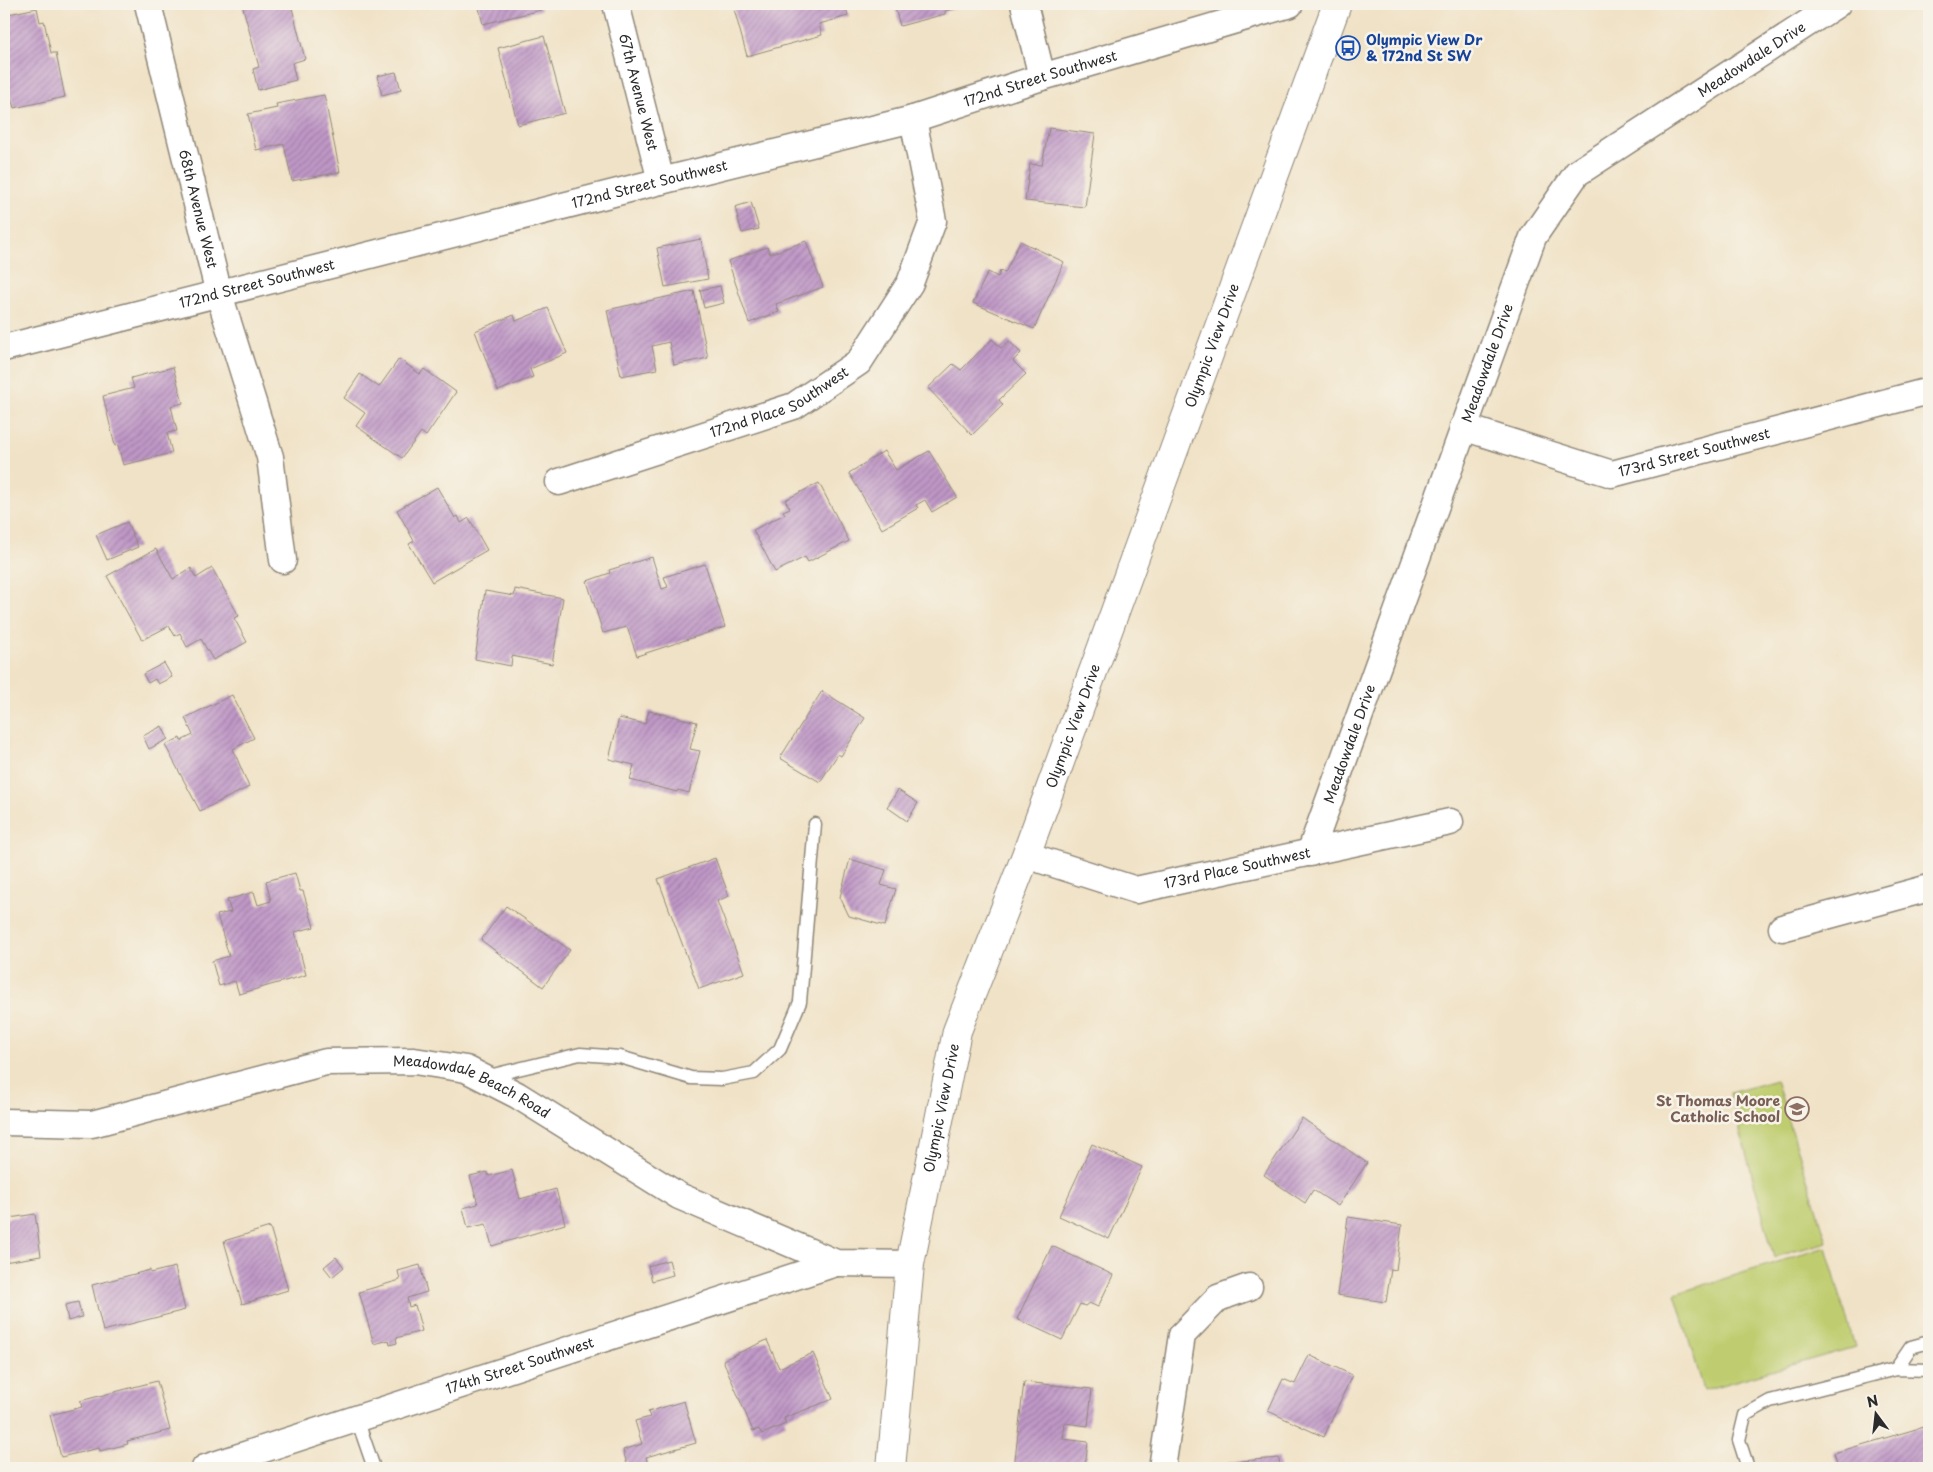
<svg xmlns="http://www.w3.org/2000/svg" width="1933" height="1472" viewBox="0 0 1933 1472" font-family="'Playpen Sans',sans-serif">
<style>
.green{fill:#bfcd6f;stroke:#757c4d}
.building{fill:url(#building-hatch)}
.lines{fill:none;stroke-linecap:round;stroke-linejoin:round}
.service-casing{stroke:#8e8678;stroke-width:15}
.minor-casing{stroke:#8e8678;stroke-width:29}
.secondary-casing{stroke:#8e8678;stroke-width:30}
.service{stroke:#fff;stroke-width:12}
.minor{stroke:#fff;stroke-width:26}
.secondary{stroke:#fff;stroke-width:28}
.labels{text-anchor:middle;stroke-width:5;stroke-linejoin:round;paint-order:stroke}
.transit-label{font-size:14px;font-weight:bold;fill:#164399;stroke:#f7f3e8;text-anchor:start}
.street-label{font-size:14px;fill:#2b2b2b;stroke:#f7f3e8}
.education-label{font-size:14px;font-weight:bold;fill:#785e54;stroke:#f7f3e8;text-anchor:end}
</style>
<defs>
<pattern id="building-hatch" width="6" height="6" patternUnits="userSpaceOnUse" patternTransform="scale(1.25)"><rect width="6" height="6" fill="#c098c7"/><path d="M-1 1l2-2M0 6l6-6M5 7l2-2" fill="none" stroke="#9c7ca2"/></pattern>
</defs>
<rect width="100%" height="100%" fill="#f7f3e8"/>
<filter id="ink" filterUnits="userSpaceOnUse"><feTurbulence type="fractalNoise" baseFrequency=".02" numOctaves="2"/><feDisplacementMap in="SourceGraphic" scale="10" xChannelSelector="R" yChannelSelector="G"/><feConvolveMatrix kernelMatrix="1 2 1 2 8 2 1 2 1" color-interpolation-filters="sRGB"/></filter>
<filter id="wash" filterUnits="userSpaceOnUse"><feTurbulence type="fractalNoise" baseFrequency=".0096" numOctaves="4" result="noise"/><feDisplacementMap in="SourceGraphic" scale="20" xChannelSelector="R" yChannelSelector="G"/><feGaussianBlur stdDeviation="1.12" result="paint"/><feColorMatrix in="noise" values="0 0 0 0 0 0 0 0 0 0 0 0 0 0 0 0 0 1.4 0 .05"/><feComposite in="paint" operator="in"/></filter>
<g filter="url(#wash)">
<rect width="100%" height="100%" fill="#f0e2c6"/>
<g class="green">
<path d="M1776,1080L1827,1242L1774,1257L1730,1093Z"/>
<path d="M1826,1247L1855,1347L1704,1390L1675,1294Z"/>
</g>
<g id="blocks">
<g class="building">
<path d="M242,4H291L305,59L292,63L296,80L258,90L253,69L259,67Z"/>
<path d="M478,4H539L541,10L483,24Z"/>
<path d="M752,4H845L848,16L819,24L822,35L747,56L734,9Z"/>
<path d="M894,4H952L954,9L945,11V14L900,26Z"/>
<path d="M37,8L40,22L44,21L51,53H56L65,97L14,108L7,85L10,84L8,65L6,66L4,56V15Z"/>
<path d="M544,36L565,113L518,125L498,48Z"/>
<path d="M396,72L401,90L382,95L377,76Z"/>
<path d="M324,95L340,172L292,181L284,144L256,150L248,114L277,108L276,104Z"/>
<path d="M1049,128L1095,134L1085,207L1025,201L1030,164L1042,165Z"/>
<path d="M751,202L759,229L742,233L735,207Z"/>
<path d="M701,239L708,279L665,287L657,248Z"/>
<path d="M806,241L823,287L776,304L779,312L749,323L728,261L767,247L770,254Z"/>
<path d="M1020,241L1064,262L1034,329L973,303L988,272L998,277L1000,271L1005,273Z"/>
<path d="M720,286L724,303L704,308L700,290Z"/>
<path d="M694,291L708,358L674,365L669,342L652,346L657,369L621,376L607,310Z"/>
<path d="M548,308L567,353L530,369L533,377L498,391L475,331L514,315L516,321Z"/>
<path d="M992,339L1001,348L1009,341L1021,353L1013,361L1026,374L999,400L1003,405L972,435L928,388L953,364L961,370Z"/>
<path d="M399,359L420,374L424,369L456,392L426,436L421,432L402,458L356,426L365,413L344,398L360,374L379,387Z"/>
<path d="M173,367L183,403L171,406L177,431L167,433L172,453L123,465L118,445L115,446L103,396L134,388L131,378Z"/>
<path d="M884,451L896,470L929,451L957,497L932,512L925,500L916,505L918,508L882,529L849,473Z"/>
<path d="M819,483L849,541L808,562L805,557L775,572L753,530L785,514L783,511L790,508L785,500Z"/>
<path d="M437,487L455,518L458,516L461,523L469,518L487,550L432,582L409,544L414,541L397,510Z"/>
<path d="M127,522L138,547L107,560L96,535Z"/>
<path d="M156,549L173,579L191,568L196,578L212,568L239,616L234,618L247,642L213,660L201,639L187,647L180,633L175,636L169,626L142,640L107,576Z"/>
<path d="M652,557L662,589L668,587L664,577L705,564L725,627L637,656L627,627L603,633L587,581L610,573L609,570Z"/>
<path d="M515,589L563,598L552,664L512,656L511,666L475,659L485,591L514,596Z"/>
<path d="M164,663L172,677L158,684L155,679L148,683L143,674Z"/>
<path d="M822,691L865,718L841,756L838,754L820,782L780,758Z"/>
<path d="M232,695L254,738L233,749L249,787L200,811L165,745L180,738L181,741L193,735L185,718Z"/>
<path d="M649,711L697,722L690,749L700,751L689,793L678,790L677,792L630,780L634,765L609,759L619,718L645,724Z"/>
<path d="M162,726L168,739L149,749L143,736Z"/>
<path d="M898,790L918,803L907,821L887,807Z"/>
<path d="M715,858L729,896L717,901L744,973L699,989L658,879Z"/>
<path d="M850,859L886,870L881,885L896,889L885,926L849,916L840,897Z"/>
<path d="M295,873L300,891H303L314,927L295,932L306,975L239,994L235,981L219,986L212,961L229,956L217,915L231,912L227,900L254,892L258,905L271,901L266,881Z"/>
<path d="M506,906L570,950L543,987L481,940Z"/>
<path d="M1302,1118L1367,1163L1338,1206L1313,1190L1305,1203L1264,1175Z"/>
<path d="M1092,1144L1142,1167L1109,1239L1059,1216Z"/>
<path d="M512,1170L520,1199L556,1189L565,1224L492,1246L486,1224L468,1228L463,1208L478,1204L470,1176L487,1172L489,1176Z"/>
<path d="M35,1214L41,1256L4,1262V1219Z"/>
<path d="M1348,1217L1402,1225L1396,1270L1391,1269L1386,1302L1337,1295Z"/>
<path d="M270,1227L288,1290L242,1304L224,1241Z"/>
<path d="M1052,1246L1113,1275L1098,1307L1089,1303L1085,1306L1080,1304L1062,1340L1017,1319Z"/>
<path d="M336,1257L344,1267L332,1277L324,1267Z"/>
<path d="M669,1260L673,1275L652,1281L648,1266Z"/>
<path d="M420,1265L427,1292L407,1298L409,1307L415,1305L422,1331L396,1338L397,1343L390,1345L389,1340L374,1344L359,1292L400,1280L398,1271Z"/>
<path d="M175,1267L185,1310L103,1331L92,1285L150,1270V1273Z"/>
<path d="M78,1302L82,1317L68,1321L65,1305Z"/>
<path d="M767,1340L779,1368L813,1353L833,1399L784,1418L786,1424L762,1434L759,1429L753,1431L723,1360Z"/>
<path d="M1309,1355L1352,1375L1324,1437L1268,1411L1283,1379L1295,1384Z"/>
<path d="M157,1381L170,1430L127,1441L128,1444L100,1451L99,1448L61,1457L50,1415L82,1407L80,1401Z"/>
<path d="M1024,1382L1092,1389L1088,1426L1065,1423L1063,1439L1088,1442L1085,1468H1014Z"/>
<path d="M684,1401L696,1443L646,1457L649,1468H628L623,1450L642,1444L635,1421L650,1417L648,1412Z"/>
<path d="M1923,1427L1929,1449V1468H1839L1834,1453Z"/>
<path d="M1279,1458L1280,1468H1229L1228,1462Z"/>
</g>
</g>
</g>
<g filter="url(#ink)">
<use href="#blocks" fill-opacity="0" stroke="#8e8678" stroke-width="1"/>
<g class="lines">
<g class="service-casing">
<g id="service">
<path d="M485,1077L580,1054L620,1057L691,1078L722,1079L754,1073L780,1049L800,1002L815,824"/>
<path d="M1896,1369L1911,1347L1929,1342"/>
<path d="M357,1419L374,1468"/>
<path d="M1748,1468L1739,1440L1745,1415L1770,1401L1896,1369L1929,1370"/>
</g>
</g>
<g class="minor-casing">
<g id="minor">
<path id="s1" d="M148,4L219,294L270,457L283,560"/>
<path id="s2" d="M616,4L661,181"/>
<path d="M1024,4L1042,77"/>
<path id="s3" d="M4,348L661,181L913,119L1042,77L1290,4"/>
<path id="s4" d="M1463,427L1612,474L1929,391"/>
<path id="s5" d="M559,482L794,406L859,362L910,283L933,221L913,119"/>
<path id="s6" d="M1310,853L1533,237L1577,173L1837,4"/>
<path id="s7" d="M1026,855L1136,890L1450,822"/>
<path d="M1782,928L1929,888"/>
<path id="s8" d="M4,1122L92,1124L326,1062L414,1061L466,1069L517,1095L679,1196L836,1263L910,1264"/>
<path id="s9" d="M205,1468L836,1263"/>
<path d="M1162,1468L1182,1335L1218,1298L1249,1287"/>
</g>
</g>
<g class="secondary-casing">
<g id="secondary">
<path id="s10" d="M891,1468L910,1264L957,1031L1026,855L1337,4"/>
</g>
</g>
<use href="#service" class="service"/>
<use href="#minor" class="minor"/>
<use href="#secondary" class="secondary"/>
</g>
</g>
<defs>
<g id="bus-ring" transform="scale(1.25)"><circle r="9.5" fill="#f7f3e8" stroke="#1a4fb4" stroke-width="1.5"/><path d="M-5-6H5V4H4V6H2V4H-2V6H-4V4H-5ZM-3.5-4V0h7V-4ZM-3.5 1.2v1.5H-2V1.2ZM2 1.2v1.5H3.5V1.2Z" fill="#1a4fb4"/></g>
<g id="school-ring" transform="scale(1.25)"><circle r="9.5" fill="#f7f3e8" stroke="#8d6e63" stroke-width="1.5"/><path d="M0-5L7-2L0 1L-7-2ZM-4 1L0 2.5L4 1V4Q0 6-4 4Z" fill="#8d6e63"/></g>
</defs>
<g fill-rule="evenodd">
<use href="#bus-ring" x="1348" y="48"/>
<use href="#school-ring" x="1797" y="1109"/>
</g>
<g class="labels">
<g class="transit-label">
<text x="1366" y="45">Olympic View Dr<tspan x="1366" dy="16">&amp; 172nd St SW</tspan></text>
</g>
<g class="street-label">
<text dy="5" stroke="none"><textPath href="#s6" startOffset="941">Meadowdale Drive</textPath></text>
<text dy="5" stroke="none"><textPath href="#s3" startOffset="1071">172nd Street Southwest</textPath></text>
<text dy="5" stroke="none"><textPath href="#s2" startOffset="91">67th Avenue West</textPath></text>
<text dy="5" stroke="none"><textPath href="#s3" startOffset="666">172nd Street Southwest</textPath></text>
<text dy="5" stroke="none"><textPath href="#s1" startOffset="211">68th Avenue West</textPath></text>
<text dy="5" stroke="none"><textPath href="#s3" startOffset="261">172nd Street Southwest</textPath></text>
<text dy="5" stroke="none"><textPath href="#s10" startOffset="1174">Olympic View Drive</textPath></text>
<text dy="5" stroke="none"><textPath href="#s6" startOffset="521">Meadowdale Drive</textPath></text>
<text dy="5" stroke="none"><textPath href="#s5" startOffset="235">172nd Place Southwest</textPath></text>
<text dy="5" stroke="none"><textPath href="#s4" startOffset="241">173rd Street Southwest</textPath></text>
<text dy="5" stroke="none"><textPath href="#s10" startOffset="769">Olympic View Drive</textPath></text>
<text dy="5" stroke="none"><textPath href="#s6" startOffset="116">Meadowdale Drive</textPath></text>
<text dy="5" stroke="none"><textPath href="#s7" startOffset="219">173rd Place Southwest</textPath></text>
<text dy="5" stroke="none"><textPath href="#s8" startOffset="481">Meadowdale Beach Road</textPath></text>
<text dy="5" stroke="none"><textPath href="#s10" startOffset="364">Olympic View Drive</textPath></text>
<text dy="5" stroke="none"><textPath href="#s9" startOffset="331">174th Street Southwest</textPath></text>
</g>
<g class="education-label">
<text x="1780" y="1106">St Thomas Moore<tspan x="1780" dy="16">Catholic School</tspan></text>
</g>
</g>
<rect width="1933" height="1472" fill="none" stroke="#f7f3e8" stroke-width="20"/>
<g transform="translate(1876 1414) rotate(345)" stroke="#f7f3e8" stroke-width="4" paint-order="stroke">
<path d="M0-4L9 19L0 12L-9 19Z" fill="#2b2b2b"/>
<text y="-8" font-size="14" font-weight="bold" text-anchor="middle" fill="#2b2b2b">N</text>
</g>
</svg>
